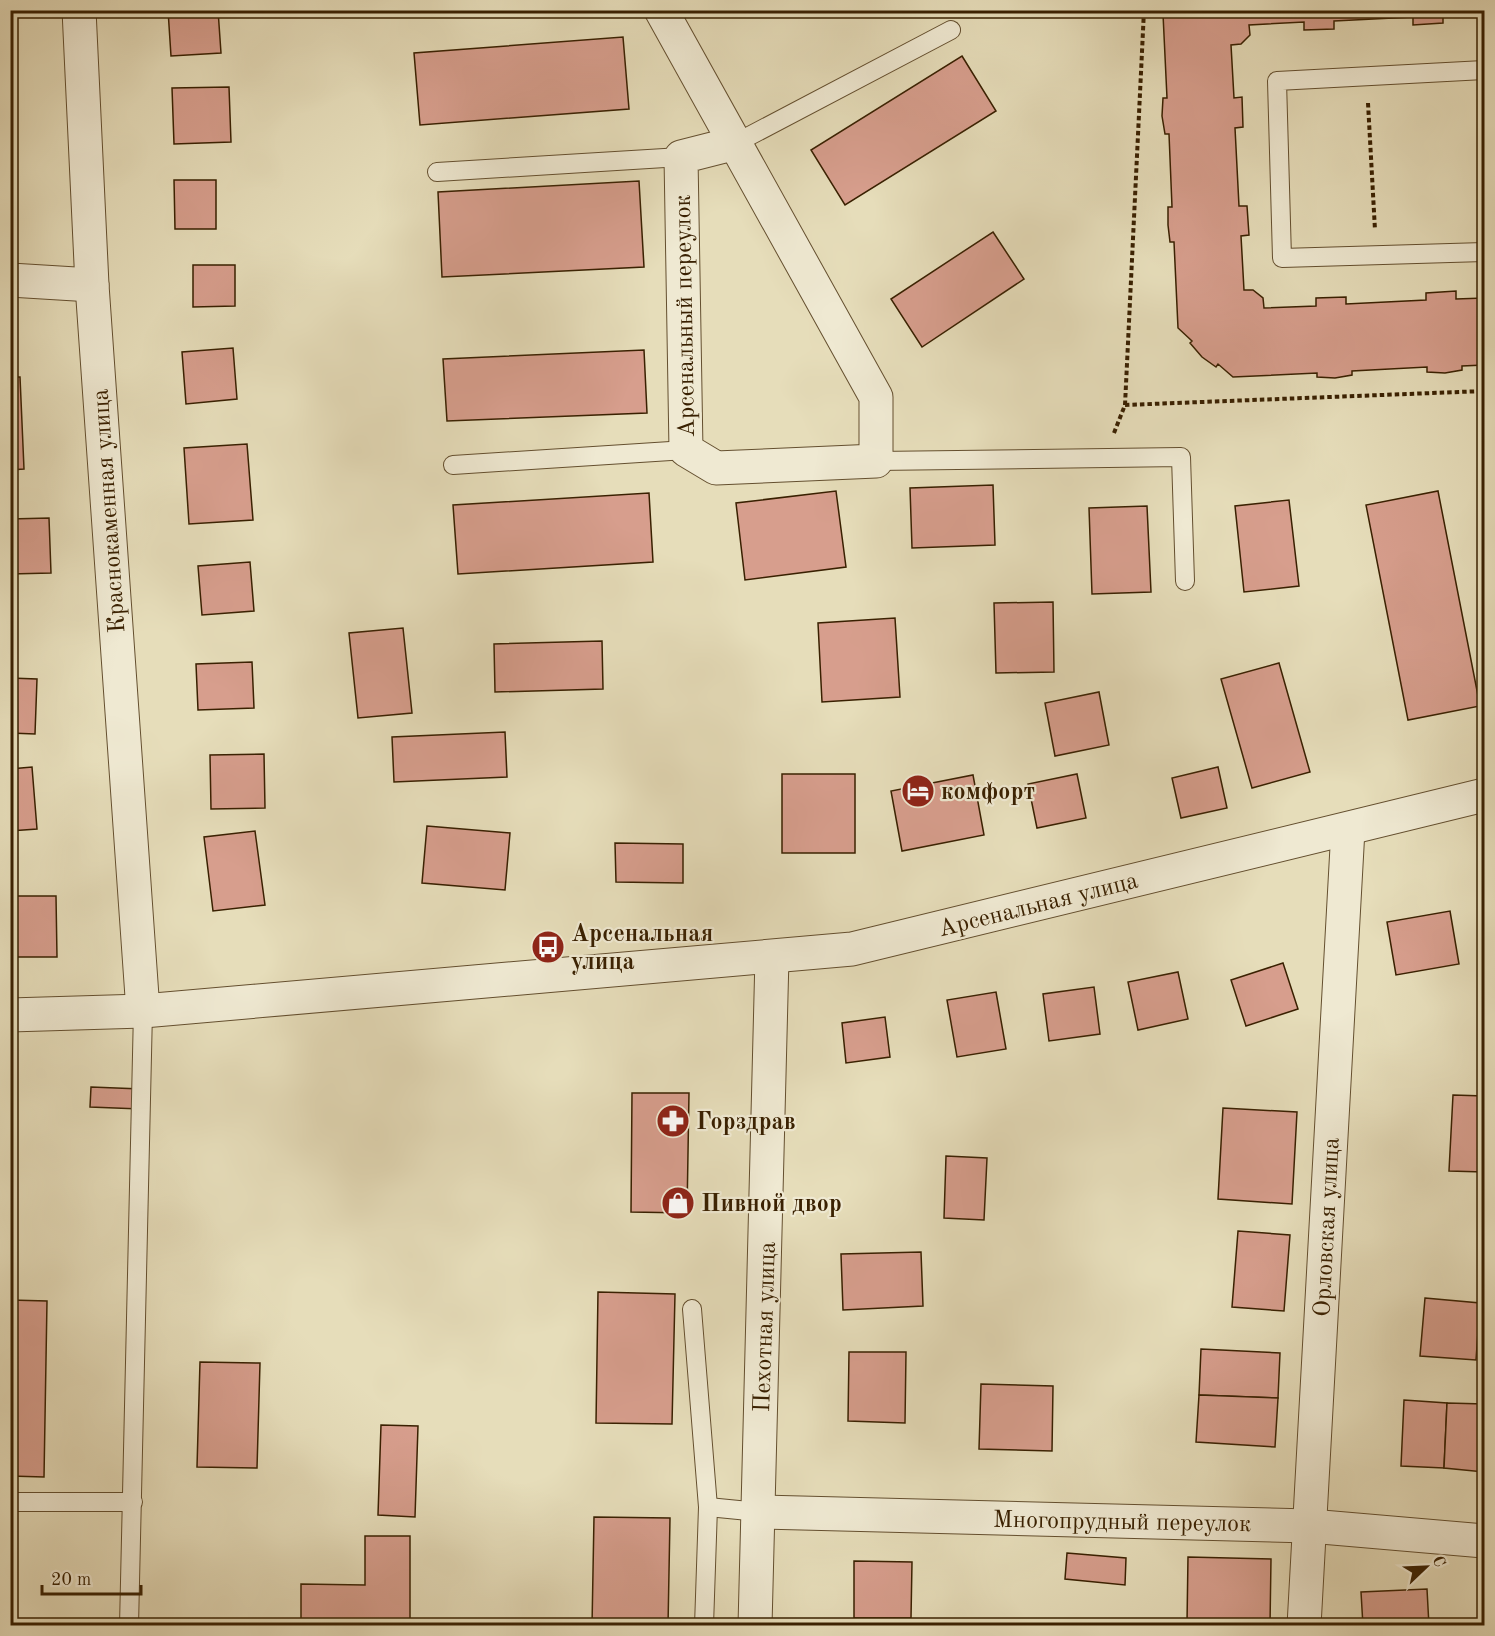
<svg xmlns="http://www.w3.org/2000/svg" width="1495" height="1636" viewBox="0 0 1495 1636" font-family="'Old Standard TT',serif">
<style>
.building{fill:#d79e8d;stroke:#392001;stroke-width:1.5}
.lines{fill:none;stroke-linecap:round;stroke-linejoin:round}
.service-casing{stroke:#644f2f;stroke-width:20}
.minor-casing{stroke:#644f2f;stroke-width:35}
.tertiary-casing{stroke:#644f2f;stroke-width:35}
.path{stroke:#392001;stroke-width:4;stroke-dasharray:4.5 3;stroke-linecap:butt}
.service{stroke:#efe9d2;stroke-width:18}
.minor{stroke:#efe9d2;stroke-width:33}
.tertiary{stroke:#efe9d2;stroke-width:33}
.labels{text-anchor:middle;stroke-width:4.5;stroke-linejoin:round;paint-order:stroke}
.street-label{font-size:24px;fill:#392001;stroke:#efe9d2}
.poi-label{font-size:24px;font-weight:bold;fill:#392001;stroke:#efe9d2;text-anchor:start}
</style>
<rect width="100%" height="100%" fill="#e6ddba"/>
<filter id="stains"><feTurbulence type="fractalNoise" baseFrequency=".00333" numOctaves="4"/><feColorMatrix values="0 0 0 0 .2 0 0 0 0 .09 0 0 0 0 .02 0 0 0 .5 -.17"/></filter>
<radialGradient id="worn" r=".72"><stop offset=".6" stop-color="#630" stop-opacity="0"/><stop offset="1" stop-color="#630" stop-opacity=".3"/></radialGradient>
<g class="building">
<path d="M168,10H218L221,53L171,56Z"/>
<path d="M1166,10H1483V14L1443,15V23L1413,25V17L1334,21V29L1304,30V22L1249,25L1250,35L1241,44L1231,45L1234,98L1242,97L1243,127L1235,128L1239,206H1247L1249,235L1241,236L1244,290H1253L1263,298L1264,308L1316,306V298L1346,297V304L1426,300V293L1456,291V299L1484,298V365L1462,366V370L1445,373L1427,372V367L1352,371V375L1335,378L1317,377V373L1233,377L1218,364L1216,367L1202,357L1190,343L1192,341L1178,328L1174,242H1170L1168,225V207H1172L1169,134H1165L1162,116L1163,98H1167L1163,14Z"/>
<path d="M623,37L629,109L420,125L414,53Z"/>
<path d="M962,56L996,111L845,205L811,150Z"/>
<path d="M229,87L231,142L174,144L172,88Z"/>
<path d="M174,180H216V229H175Z"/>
<path d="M639,181L644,267L442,277L438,192Z"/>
<path d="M993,232L1024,279L922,347L891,299Z"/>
<path d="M193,265H235V306L193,307Z"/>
<path d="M233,348L237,399L186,404L182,352Z"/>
<path d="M644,350L647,413L447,421L443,359Z"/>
<path d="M10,377H20L24,469L10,470Z"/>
<path d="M247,444L253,520L189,524L184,448Z"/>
<path d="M993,485L995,545L912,548L910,488Z"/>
<path d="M836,491L846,567L745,580L736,503Z"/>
<path d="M1438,491L1480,706L1408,720L1366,505Z"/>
<path d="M649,493L653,562L458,574L453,505Z"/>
<path d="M1289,500L1299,586L1244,592L1235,506Z"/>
<path d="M1147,506L1151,592L1092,594L1089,508Z"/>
<path d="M49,518L51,573L10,574V519Z"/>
<path d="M250,562L254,611L202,615L198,566Z"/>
<path d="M1053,602L1054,672L996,673L994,603Z"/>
<path d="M895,618L900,697L822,702L818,623Z"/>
<path d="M403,628L412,713L358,718L349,633Z"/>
<path d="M602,641L603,689L495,692L494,644Z"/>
<path d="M252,662L254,708L198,710L196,664Z"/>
<path d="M1279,663L1310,772L1252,788L1221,679Z"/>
<path d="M10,678L37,679L35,734L10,733Z"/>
<path d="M1099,692L1109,745L1055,756L1045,703Z"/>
<path d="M505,732L507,777L394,782L392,737Z"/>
<path d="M264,754L265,808L211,809L210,755Z"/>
<path d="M32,767L37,829L10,831V769Z"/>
<path d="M1218,767L1227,808L1181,818L1172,778Z"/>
<rect x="782" y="774" width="73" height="79"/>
<path d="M1077,774L1086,818L1037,828L1028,784Z"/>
<path d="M973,775L984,835L902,851L891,791Z"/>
<path d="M427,826L510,833L505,890L422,883Z"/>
<path d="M255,831L265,905L213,911L204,837Z"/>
<path d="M615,843L683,844V883L616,882Z"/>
<path d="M10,896H56L57,957H10Z"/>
<path d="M1484,901V919L1478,904Z"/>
<path d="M1450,911L1459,964L1396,975L1387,922Z"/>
<path d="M1283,963L1298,1009L1246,1026L1231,980Z"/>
<path d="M1178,972L1188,1019L1138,1030L1128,982Z"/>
<path d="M1094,987L1100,1034L1049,1041L1043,994Z"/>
<path d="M996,992L1006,1049L957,1057L947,1000Z"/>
<path d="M885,1017L890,1057L846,1063L842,1023Z"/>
<path d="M91,1087L141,1089L140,1109L90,1107Z"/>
<path d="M632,1093H689L687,1213L631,1212Z"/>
<path d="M1453,1095L1484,1096V1172L1449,1171Z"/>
<path d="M1223,1108L1297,1112L1292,1204L1218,1199Z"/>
<path d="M946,1156L987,1158L984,1220L944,1218Z"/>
<path d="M1238,1231L1290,1235L1284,1311L1232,1307Z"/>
<path d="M921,1252L923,1306L843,1310L841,1254Z"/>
<path d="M598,1292L675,1294L672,1424L596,1423Z"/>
<path d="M1425,1298L1480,1303L1476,1360L1420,1356Z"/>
<path d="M10,1300L47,1301L44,1477L10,1476Z"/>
<path d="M1201,1349L1280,1353L1278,1398L1199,1395Z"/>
<path d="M849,1352H906L905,1423L848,1421Z"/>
<path d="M200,1362L260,1363L257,1468L197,1467Z"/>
<path d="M981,1384L1053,1386L1052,1451L979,1449Z"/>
<path d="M1199,1395L1278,1398L1275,1447L1196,1442Z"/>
<path d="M1404,1400L1447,1403L1444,1468L1401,1466Z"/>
<path d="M1447,1403L1484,1404V1472L1444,1468Z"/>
<path d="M381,1425L418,1426L415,1517L378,1515Z"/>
<path d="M594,1517L670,1518L668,1626H592Z"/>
<path d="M365,1536H410V1626H301V1584L365,1585Z"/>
<path d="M1067,1553L1126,1558L1125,1585L1065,1579Z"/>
<path d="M1188,1557L1271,1559L1270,1625L1187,1623Z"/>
<path d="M854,1561L912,1562L911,1618H854Z"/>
<path d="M1427,1589L1429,1626H1363L1361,1592Z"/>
</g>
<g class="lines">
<g class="service-casing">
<g id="service">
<path d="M1484,70L1277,81L1282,258L1484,252"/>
<path d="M736,143L951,30"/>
<path d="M437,172L681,157"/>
<path d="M876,461L1181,457L1185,581"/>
<path d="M453,465L686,450"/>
<path d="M692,1309L708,1507L704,1626"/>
<path d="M10,1502H133"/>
<path d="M708,1507L759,1512"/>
<path d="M129,1626L143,1011"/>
</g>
</g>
<g class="minor-casing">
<g id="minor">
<path d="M661,10L876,397V461L716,468L686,450L681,157L736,143"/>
<path d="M10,280L92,285"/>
<path d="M10,1015L143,1011"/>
<path d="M759,1512L1310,1526L1484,1541"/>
<path d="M1304,1626L1348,829"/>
</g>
</g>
<g class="tertiary-casing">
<g id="tertiary">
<path d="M79,10L92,285L143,1011L852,949L1484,795"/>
<path d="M755,1626L772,957"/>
</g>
</g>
<g class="path">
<path d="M1368,103L1375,230"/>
<path d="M1125,405L1144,10"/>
<path d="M1114,433L1125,405L1484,391"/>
</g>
<use href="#service" class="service"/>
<use href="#minor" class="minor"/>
<use href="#tertiary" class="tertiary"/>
</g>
<defs>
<g id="hotel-disc" transform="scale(1.725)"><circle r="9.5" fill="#8f2418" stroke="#efe9d2"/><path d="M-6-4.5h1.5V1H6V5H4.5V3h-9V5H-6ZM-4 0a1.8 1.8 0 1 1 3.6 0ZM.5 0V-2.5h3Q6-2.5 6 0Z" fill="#fff"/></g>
<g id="bus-disc" transform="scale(1.725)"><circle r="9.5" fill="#8f2418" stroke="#efe9d2"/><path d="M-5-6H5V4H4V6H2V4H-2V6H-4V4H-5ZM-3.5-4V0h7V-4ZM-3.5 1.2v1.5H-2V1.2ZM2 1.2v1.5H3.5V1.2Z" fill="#fff"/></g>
<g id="pharmacy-disc" transform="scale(1.725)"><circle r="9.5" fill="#8f2418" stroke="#efe9d2"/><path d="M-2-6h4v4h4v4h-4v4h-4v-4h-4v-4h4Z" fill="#fff"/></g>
<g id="shop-disc" transform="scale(1.725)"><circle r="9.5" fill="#8f2418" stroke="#efe9d2"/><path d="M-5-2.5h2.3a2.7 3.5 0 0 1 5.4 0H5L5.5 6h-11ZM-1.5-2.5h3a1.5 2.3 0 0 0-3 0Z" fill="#fff"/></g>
</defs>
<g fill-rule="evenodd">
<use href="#hotel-disc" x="918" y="791"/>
<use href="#bus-disc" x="548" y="947"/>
<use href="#pharmacy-disc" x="673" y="1121"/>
<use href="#shop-disc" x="678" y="1203"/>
</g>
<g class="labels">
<g class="street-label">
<text transform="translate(684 316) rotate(-91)" y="8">Арсенальный переулок</text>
<text transform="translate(108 511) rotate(-94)" y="8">Краснокаменная улица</text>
<text transform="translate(1038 904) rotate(-14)" y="8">Арсенальная улица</text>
<text transform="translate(1326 1227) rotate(-87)" y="8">Орловская улица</text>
<text transform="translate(764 1327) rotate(-88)" y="8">Пехотная улица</text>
<text transform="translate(1122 1521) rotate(1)" y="8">Многопрудный переулок</text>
</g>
<g class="poi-label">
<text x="941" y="799">комфорт</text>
<text x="571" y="941">Арсенальная<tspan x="571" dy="28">улица</tspan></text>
<text x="696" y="1129">Горздрав</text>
<text x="701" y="1211">Пивной двор</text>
</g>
</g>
<rect width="1495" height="1636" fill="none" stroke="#e6ddba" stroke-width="36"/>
<rect x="12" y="12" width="1471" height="1612" fill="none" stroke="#392001" stroke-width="3"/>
<rect x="18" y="18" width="1459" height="1600" fill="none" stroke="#392001" stroke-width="1.5"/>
<g transform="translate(1426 1567) rotate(67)" stroke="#efe9d2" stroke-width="4.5" paint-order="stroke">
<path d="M0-4.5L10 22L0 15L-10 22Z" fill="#392001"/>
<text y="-9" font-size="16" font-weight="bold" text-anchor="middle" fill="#392001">С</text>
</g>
<path d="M42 1585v9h99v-9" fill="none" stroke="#392001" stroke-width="3"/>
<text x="51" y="1585" font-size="18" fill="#392001" stroke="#efe9d2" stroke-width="4.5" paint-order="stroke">20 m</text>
<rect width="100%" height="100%" filter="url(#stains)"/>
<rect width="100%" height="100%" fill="url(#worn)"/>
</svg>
